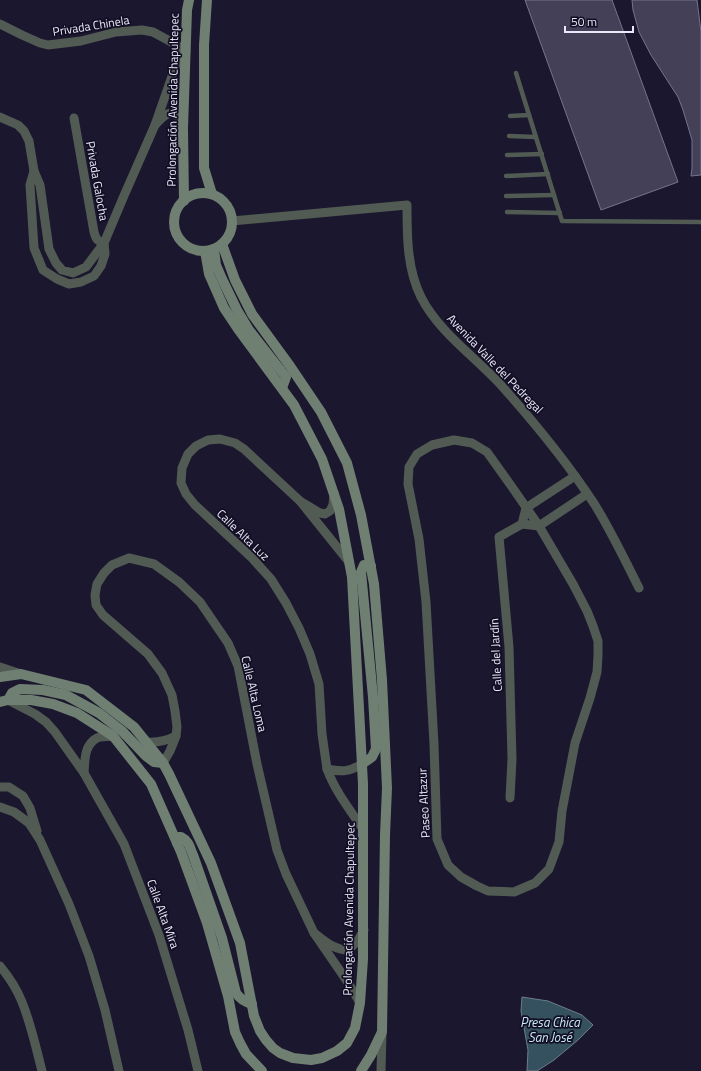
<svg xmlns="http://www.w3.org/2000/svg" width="701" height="1071" viewBox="0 0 701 1071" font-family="'Titillium Web',sans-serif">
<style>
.water{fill:#35505f;stroke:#6b7e8d}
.building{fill:#434058;stroke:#767390}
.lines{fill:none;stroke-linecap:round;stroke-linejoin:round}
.lane{stroke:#515b53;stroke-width:4.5}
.street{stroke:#515b53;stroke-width:9}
.secondary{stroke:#6f8072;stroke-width:10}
.labels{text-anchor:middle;stroke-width:3.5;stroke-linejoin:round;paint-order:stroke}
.street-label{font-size:12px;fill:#eae9f9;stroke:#120e24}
.water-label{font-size:13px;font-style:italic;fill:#c9e9fc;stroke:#120e24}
</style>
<rect width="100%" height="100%" fill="#1b172e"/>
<path class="water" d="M522,997L548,1001L582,1015L593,1025L578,1040L554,1060L537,1071H527L528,1050L521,1011Z"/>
<g class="building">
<path d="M525,0H612L678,182L601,210Z"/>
<path d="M632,0H697L701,32V175L691,176L692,168V140L683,110L678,97L651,55L639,32L633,10Z"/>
</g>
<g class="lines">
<g class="lane">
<path d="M516,73L562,221L701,222"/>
<path d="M510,116L529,115"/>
<path d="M509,136L536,137"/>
<path d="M507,155L542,154"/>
<path d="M506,176L548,174"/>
<path d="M506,196L554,195"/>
<path d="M507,212L560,213"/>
</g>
<g class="street">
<path d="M0,24L22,35L40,43L48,45L81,41L116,32L142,30L153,32L175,44L186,51L176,65L155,125C161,119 167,110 177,114L183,126"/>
<path d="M0,117L18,125L24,131L29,141L34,171L40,185L49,249L56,263L62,270L73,273L86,267L104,243L123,198L155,125"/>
<path d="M74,118L94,232C96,239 97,241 104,243"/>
<path d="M34,171L30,185L34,248L43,270L57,279L69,284L81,282L94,276L101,266L105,254L104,243"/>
<path d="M232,221L407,205C407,236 407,269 421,297C438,331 474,356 500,384C534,422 567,462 595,505C611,531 625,560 639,588"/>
<path d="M454,440L472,443L487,452L512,487L539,526L573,584L587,611L593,626L598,641V656L597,672L590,698L575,743L562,811L559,842L549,869L535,883L514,892L488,891L477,886L461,877L448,865L437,839L434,744L426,602L419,539L408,484L409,467L417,454L432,445Z"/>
<path d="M575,476L526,508L522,524L539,526L587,494"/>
<path d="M334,493L333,505L330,511L325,514L320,513L300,501L349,562"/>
<path d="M300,501L244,449L235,443L220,439L208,440L196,446L188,454L182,468L181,483L186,494L195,505L252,558L271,579L286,603L299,628L310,654L319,684L322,734L327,769"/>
<path d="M0,667L21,674"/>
<path d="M8,700L35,714L46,722L55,732L84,773L124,844L159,935L188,1030L198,1071"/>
<path d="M176,736L177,727L175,711L172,695L162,673L148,654L103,615L96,605L95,595L97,584L104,573L112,565L129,558L154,564L179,582L200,602L228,643L238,666L257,764L277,850L286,874L314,933"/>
<path d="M146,742C158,743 166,741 176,736L170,751L163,763"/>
<path d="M362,764C349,772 342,772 327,769C335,791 350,810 363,829"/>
<path d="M84,773C85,760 84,745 97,738C101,736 108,737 113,736"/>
<path d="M0,787H9L23,796L30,808L37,831"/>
<path d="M510,798L512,759L509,647L499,537L522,524"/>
<path d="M0,807L14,812L29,823L40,840L69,904L89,956L105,1010L119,1071"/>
<path d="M0,966C9,977 17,989 22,1002C31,1024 36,1048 42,1071"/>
<path d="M360,1003L349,984L314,933C325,941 334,950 348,950L357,942L364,930"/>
<path d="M381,1071L382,1034"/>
</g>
<g class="secondary">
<path d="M207,0L204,45V168L212,194"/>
<circle cx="203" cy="222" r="29"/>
<path d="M184,201L183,128L187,10L189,0"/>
<path d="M222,244L235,280L252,314L290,366L321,412L347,463L361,515L374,584L382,680L387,788L385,835L382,1032L371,1055L361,1071"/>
<path d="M214,249L216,265L222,279L237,310L249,330L267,353L286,377L282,388"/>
<path d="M0,677L21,674L86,690L134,727L163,763L169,774L211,863L240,943L254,1016L260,1031L266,1040L273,1048L280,1053L293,1058L311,1060L322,1058L337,1051L347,1043L355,1028L360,1003L363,959V784L352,577L339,509L322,459L294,405L238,329L224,308L209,274L205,251"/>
<path d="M8,700L12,693L20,689L43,690L66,695L99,713L122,731L146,756L154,762L163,763"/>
<path d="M0,702L8,700H31L53,704L77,713L113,736L151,784L181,852L207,923L228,996L235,1032L240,1043L246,1054L262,1071"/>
<path d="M362,764L372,757L376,749L373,697L361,572L364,565H367L371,566"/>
<path d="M177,843L179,837H181C189,841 190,848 193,855L222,938L236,993C240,999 245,1002 252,1004"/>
</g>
</g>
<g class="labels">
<g class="street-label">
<text transform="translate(91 26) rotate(-9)" y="4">Privada Chinela</text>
<text transform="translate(173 100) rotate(-89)" y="4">Prolongación Avenida Chapultepec</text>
<text transform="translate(97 181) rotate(80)" y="4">Privada Galocha</text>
<text transform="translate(495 364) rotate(46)" y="4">Avenida Valle del Pedregal</text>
<text transform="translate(243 535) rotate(44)" y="4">Calle Alta Luz</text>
<text transform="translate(496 655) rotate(-93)" y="4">Calle del Jardín</text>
<text transform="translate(254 694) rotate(77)" y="4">Calle Alta Loma</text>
<text transform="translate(424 803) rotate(-93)" y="4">Paseo Altazur</text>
<text transform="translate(349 909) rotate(-89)" y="4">Prolongación Avenida Chapultepec</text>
<text transform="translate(163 914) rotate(70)" y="4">Calle Alta Mira</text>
</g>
<g class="water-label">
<text x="550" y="1027">Presa Chica<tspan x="550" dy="15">San José</tspan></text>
</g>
</g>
<path d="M565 26v6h68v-6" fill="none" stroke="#eae9f9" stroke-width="2"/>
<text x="571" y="26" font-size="12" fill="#eae9f9" stroke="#120e24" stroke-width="3" paint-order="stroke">50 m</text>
</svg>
